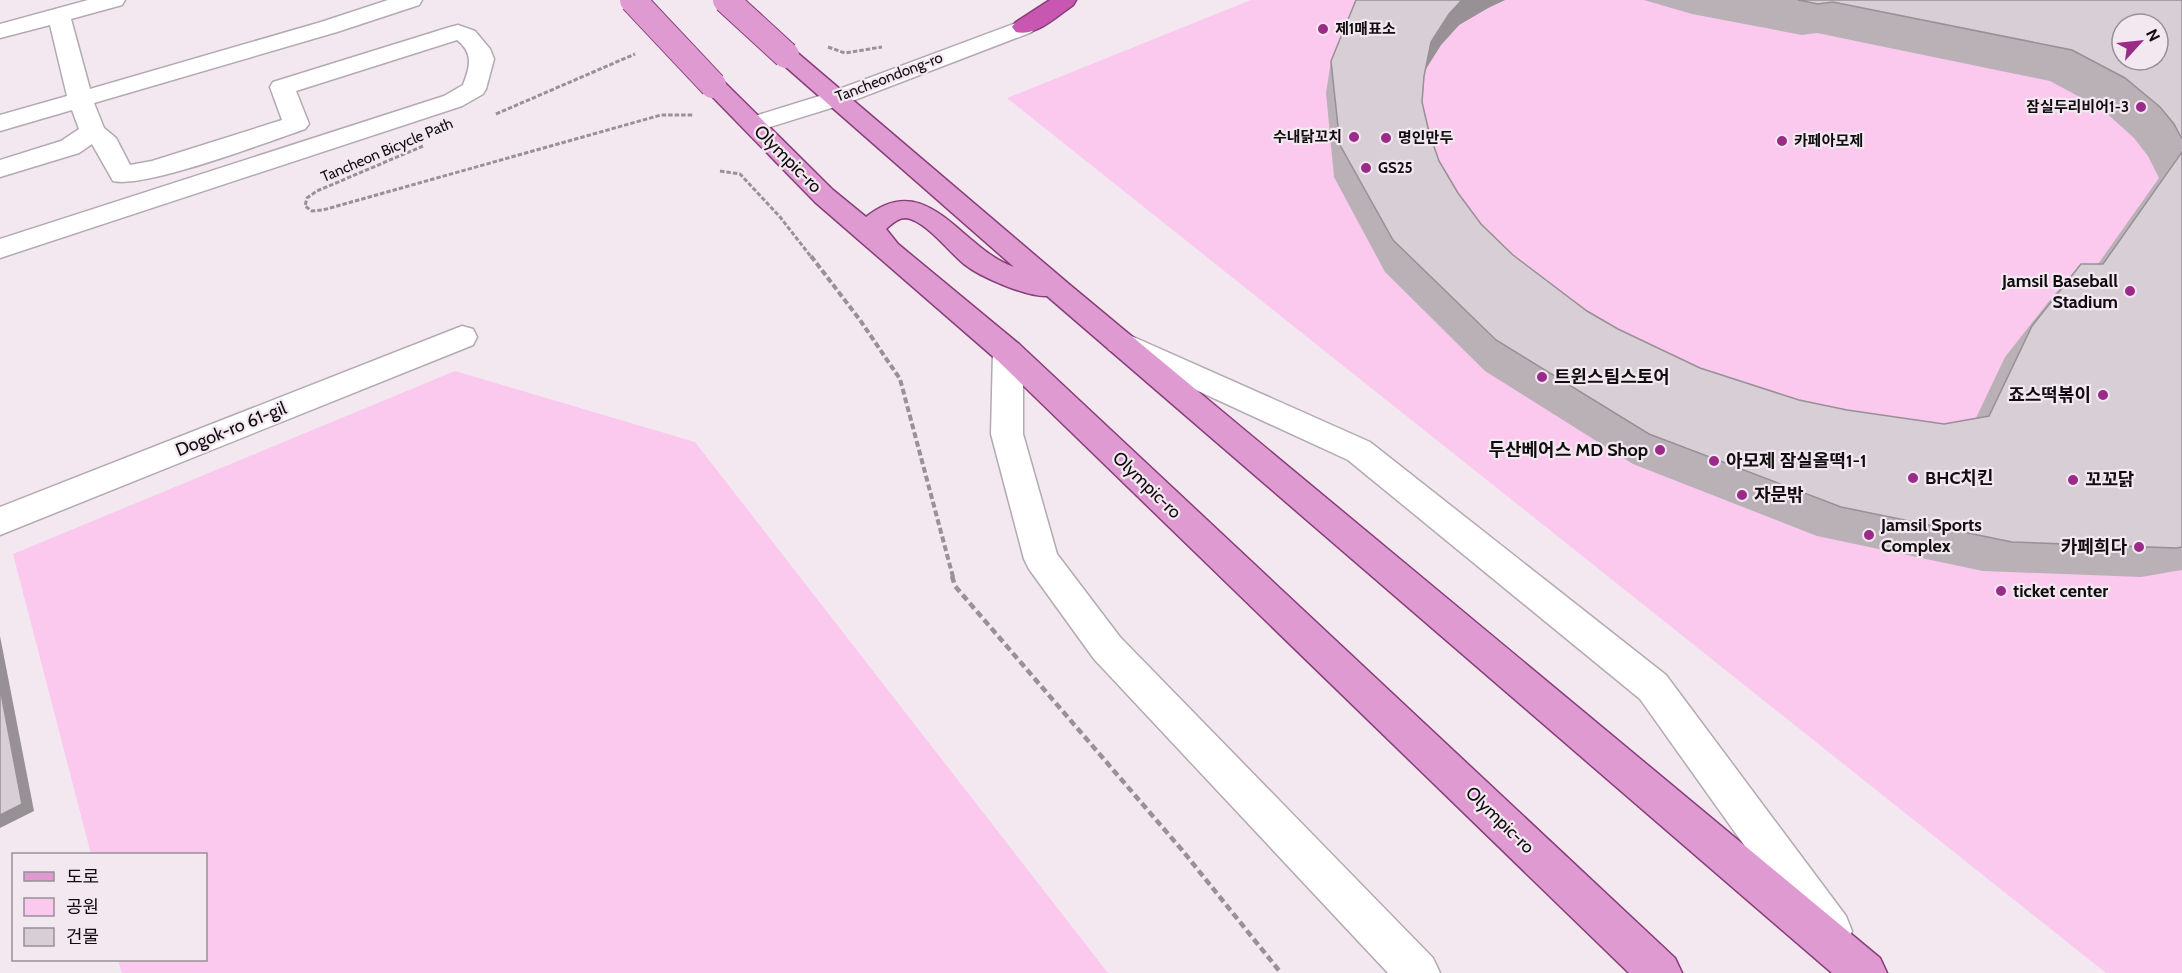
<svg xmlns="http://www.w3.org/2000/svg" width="2182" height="973" viewBox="0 0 2182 973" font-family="Cabin,'Noto Sans KR',sans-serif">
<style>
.green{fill:#fbc8ee;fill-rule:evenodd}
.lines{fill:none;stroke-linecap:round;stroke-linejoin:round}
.minor-casing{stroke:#b3aab1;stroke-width:3}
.major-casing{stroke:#883d79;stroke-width:3}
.highway-casing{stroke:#883d79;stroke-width:3}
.path-far2{stroke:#999197;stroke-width:3;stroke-dasharray:4.5 2;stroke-linecap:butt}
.path-far1{stroke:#999197;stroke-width:4;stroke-dasharray:6 3;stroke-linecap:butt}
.path{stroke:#999197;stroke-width:4.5;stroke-dasharray:7 4;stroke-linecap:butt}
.minor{fill:#fff;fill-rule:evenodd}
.major{fill:#de9ad1;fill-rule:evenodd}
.highway{fill:#c857b2;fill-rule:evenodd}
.major-bridge-casing{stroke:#883d79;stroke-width:28;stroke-linecap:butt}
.major-bridge{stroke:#de9ad1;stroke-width:26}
.wall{fill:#bab1b7}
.shaded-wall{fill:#979095}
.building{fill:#d8ced5;stroke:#979095;stroke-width:1.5;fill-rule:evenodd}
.poi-dot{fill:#9b2b89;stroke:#f3e8f0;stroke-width:2}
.labels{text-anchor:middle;stroke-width:4.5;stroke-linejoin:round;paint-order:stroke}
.far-poi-label{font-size:15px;font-weight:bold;fill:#100d0f;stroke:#f3e8f0;text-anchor:start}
.far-street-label{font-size:15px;fill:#100d0f;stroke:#f3e8f0}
.street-label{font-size:18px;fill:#100d0f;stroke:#f3e8f0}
.poi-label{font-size:18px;font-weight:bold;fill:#100d0f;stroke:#f3e8f0;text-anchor:start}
</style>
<rect width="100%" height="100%" fill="#f3e8f0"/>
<g class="green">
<path d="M1251,0H2182V973H2106L1007,98ZM2122,24H2158V60H2122Z"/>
<path d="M455,371L695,442L1108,973H122L118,960H206V854H91L13,554Z"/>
</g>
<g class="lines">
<g class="minor-casing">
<g id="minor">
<path d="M88,0H125L122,5L71,19L90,89L321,22L388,0H422L419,5L337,32L94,103L104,128L116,138L130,165L152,161L282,120L270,87L273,82L450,27L458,25L475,31L490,49L494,59L486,89L483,94L462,106L0,258V239L444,96L463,85C470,67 474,53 457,40L296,91L309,124L305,129C267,142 145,189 113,181L92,144L79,153L0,177V160L61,141L79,129L72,110L0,131V115L67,96L50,25L0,38V24Z"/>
<path d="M1024,20L1032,22L1036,27L1032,32L844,104L754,132L745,129L741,124L745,119L826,94Z"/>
<path d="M462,326L473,329L477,337L473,345L0,535V507Z"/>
<path d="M1120,331L1370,442L1666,675L1846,916L1852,931L1846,946L1831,952L1816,946L1640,699L1348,460L1109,350L1105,342L1109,334Z"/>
<path d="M1008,341L1019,344L1023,352V434L1057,554L1120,637L1433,958L1440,973H1388L1094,659L1029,569L1024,559L991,434L993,352L997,344Z"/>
</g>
</g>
<g class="major-casing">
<path id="major" d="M786,48L794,50L1070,285L1880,958L1887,973H1832L1047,296C1027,297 980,277 964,264C950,253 925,220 906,218C897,218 892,224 886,229L898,244L1019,344L1675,958L1682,973H1629L997,360L815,202L701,85L704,80L713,78L722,80L833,190L866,217C928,167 961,249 1014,267L778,60L774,55L778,50Z"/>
</g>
<g class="highway-casing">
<path id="highway" d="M1050,0H1076L1073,5C1057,16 1036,37 1016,32L1012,27L1016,22Z"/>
</g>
<g class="path-far2">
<path d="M828,47L845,53L882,47"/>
<path d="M496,114L635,54"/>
<path d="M423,146L317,191L307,198L305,206L312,211L323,210L661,115H693"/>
<path d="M720,171L740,174L780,217L812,258"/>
</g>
<path class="path-far1" d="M811,256L860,320L900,379L953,577"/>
<path class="path" d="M952,576L955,586L1182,850L1281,973"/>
<use href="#minor" class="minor"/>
<use href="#major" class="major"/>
<use href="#highway" class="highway"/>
<g class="major-bridge-casing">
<g id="major-bridge">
<path d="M633,0L713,85"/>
<path d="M726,0L786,55"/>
</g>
</g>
<use href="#major-bridge" class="major-bridge"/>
</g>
<path class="wall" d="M1356,0H1505L1488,8L1459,25L1441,45L1425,71L1422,102L1429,132L1439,161L1458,193L1481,224L1513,255L1587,311L1618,329L1700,368L1799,400L1847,410L1944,424L1976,418L2005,357L2054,295L2081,264H2098L2159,178L2148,156L2134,138L2102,109L2050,81L1817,33L1802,35L1692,14L1644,0H2182V570L2141,577L1983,571L1817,536L1633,464L1485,371L1385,272L1334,177L1326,93L1331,61Z"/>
<g class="shaded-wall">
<path d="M1462,0H1505L1488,8L1459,25L1441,45L1423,73L1431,42L1449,14Z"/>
<path d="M0,636L34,811L0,828Z"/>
</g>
<g class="building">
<path d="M1356,0H1462L1449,14L1431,42L1424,76L1422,102L1429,132L1439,161L1458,193L1481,224L1513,255L1587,311L1618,329L1700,368L1799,400L1847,410L1944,424L1989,416L2032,326L2081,264H2103L2182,152V547L2176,548L2012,542L1841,507L1649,434L1496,340L1393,240L1340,145L1331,61Z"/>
<path d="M1798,0H2182V139L2174,124L2160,107L2125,78L2072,50L1833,2L1818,4ZM2122,24H2158V60H2122Z"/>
<path d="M0,688L22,804L0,815Z"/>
</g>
<g class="poi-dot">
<circle cx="1323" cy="29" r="6"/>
<circle cx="2141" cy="107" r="6"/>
<circle cx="1354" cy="137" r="6"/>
<circle cx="1386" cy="138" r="6"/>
<circle cx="1782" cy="141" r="6"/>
<circle cx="1366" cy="168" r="6"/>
<circle cx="2130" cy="291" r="6"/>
<circle cx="1542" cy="377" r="6"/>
<circle cx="2103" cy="395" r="6"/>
<circle cx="1660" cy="450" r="6"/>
<circle cx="1714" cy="461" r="6"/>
<circle cx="1913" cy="478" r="6"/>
<circle cx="2073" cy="480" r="6"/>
<circle cx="1742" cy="495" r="6"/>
<circle cx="1869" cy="535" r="6"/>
<circle cx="2139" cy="547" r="6"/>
<circle cx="2001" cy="591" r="6"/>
</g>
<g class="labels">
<g class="far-poi-label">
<text x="1335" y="34">제1매표소</text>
<text x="2129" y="112" text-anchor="end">잠실두리비어1-3</text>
<text x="1342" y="142" text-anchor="end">수내닭꼬치</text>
<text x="1398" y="143">명인만두</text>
<text x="1794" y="146">카페아모제</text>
<text x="1378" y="173">GS25</text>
</g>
<g class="far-street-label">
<text transform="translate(889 77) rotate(-21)" y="5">Tancheondong-ro</text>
<text transform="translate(387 150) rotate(-23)" y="5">Tancheon Bicycle Path</text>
</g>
<g class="street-label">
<text transform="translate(788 159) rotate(45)" y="6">Olympic-ro</text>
<text transform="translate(231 429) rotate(-22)" y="6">Dogok-ro 61-gil</text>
<text transform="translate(1147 485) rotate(44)" y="6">Olympic-ro</text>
<text transform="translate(1500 820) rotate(44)" y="6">Olympic-ro</text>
</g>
<g class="poi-label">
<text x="2118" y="287" text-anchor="end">Jamsil Baseball<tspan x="2118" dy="21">Stadium</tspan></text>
<text x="1554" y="383">트윈스팀스토어</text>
<text x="2091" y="401" text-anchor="end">죠스떡볶이</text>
<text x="1648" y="456" text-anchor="end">두산베어스 MD Shop</text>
<text x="1726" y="467">아모제 잠실올떡1-1</text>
<text x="1925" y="484">BHC치킨</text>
<text x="2085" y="486">꼬꼬닭</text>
<text x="1754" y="501">자문밖</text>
<text x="1881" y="531">Jamsil Sports<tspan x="1881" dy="21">Complex</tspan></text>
<text x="2127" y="553" text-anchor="end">카페희다</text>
<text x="2013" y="597">ticket center</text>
</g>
</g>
<rect x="12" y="853" width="195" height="108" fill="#f3e8f0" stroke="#989096" stroke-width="1.5"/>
<rect x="24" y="872" width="30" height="9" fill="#de9ad1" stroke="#989096" stroke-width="1.5"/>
<text x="66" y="883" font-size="18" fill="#100d0f">도로</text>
<rect x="24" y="898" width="30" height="18" fill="#fbc8ee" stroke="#989096" stroke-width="1.5"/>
<text x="66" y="913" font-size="18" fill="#100d0f">공원</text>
<rect x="24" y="928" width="30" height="18" fill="#d8ced5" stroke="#989096" stroke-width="1.5"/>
<text x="66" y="943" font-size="18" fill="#100d0f">건물</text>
<g transform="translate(2140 42) rotate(63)"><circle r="28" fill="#f3e8f0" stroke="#989096" stroke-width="1.5"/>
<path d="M0-4.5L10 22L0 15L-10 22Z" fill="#9b2b89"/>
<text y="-9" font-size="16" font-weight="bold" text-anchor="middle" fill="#100d0f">N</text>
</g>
</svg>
